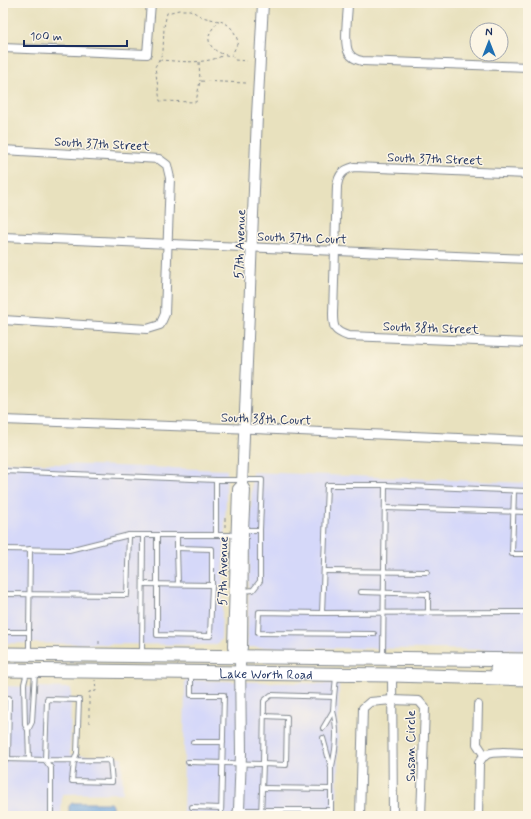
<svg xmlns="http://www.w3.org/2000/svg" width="531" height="819" viewBox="0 0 531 819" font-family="Mynerve,sans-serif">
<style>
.built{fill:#d5d8f9}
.water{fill:#71a6de;stroke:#466a9e}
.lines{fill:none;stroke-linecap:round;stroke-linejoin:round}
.service-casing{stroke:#82888e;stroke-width:6}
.minor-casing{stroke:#82888e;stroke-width:10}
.tertiary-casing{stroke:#82888e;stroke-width:12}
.primary-casing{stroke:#82888e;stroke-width:15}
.path{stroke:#82888e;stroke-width:1;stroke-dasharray:3 3;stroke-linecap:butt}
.service{stroke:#fff;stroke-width:4}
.minor{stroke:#fff;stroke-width:8}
.tertiary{stroke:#fff;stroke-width:10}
.primary{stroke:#fff;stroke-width:13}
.labels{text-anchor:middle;stroke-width:3;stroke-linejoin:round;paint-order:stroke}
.street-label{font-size:13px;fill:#1b2f5e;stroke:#fcf5e5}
</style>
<rect width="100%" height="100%" fill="#fcf5e5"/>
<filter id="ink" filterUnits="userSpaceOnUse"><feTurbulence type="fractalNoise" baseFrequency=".025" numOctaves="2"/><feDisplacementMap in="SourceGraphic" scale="8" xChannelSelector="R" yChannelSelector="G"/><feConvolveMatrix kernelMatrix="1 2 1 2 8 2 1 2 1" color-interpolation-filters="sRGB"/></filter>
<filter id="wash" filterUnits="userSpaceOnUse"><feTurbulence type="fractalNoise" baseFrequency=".012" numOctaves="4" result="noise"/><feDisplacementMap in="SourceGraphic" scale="16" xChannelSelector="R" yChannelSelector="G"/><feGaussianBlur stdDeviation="0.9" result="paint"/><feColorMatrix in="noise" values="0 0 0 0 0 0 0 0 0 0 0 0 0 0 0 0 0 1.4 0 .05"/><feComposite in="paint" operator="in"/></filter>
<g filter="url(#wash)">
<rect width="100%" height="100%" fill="#e8e1be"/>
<g class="built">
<path d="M3,462L227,470L221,639L216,645L3,643Z"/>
<path d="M252,472L528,483V650L247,647Z"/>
<path d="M185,680L339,684L337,816H183Z"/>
<path d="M3,686L71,688L70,755L122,757L123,793L62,794L61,816H3Z"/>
</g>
<path class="water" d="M72,803H110L112,805V816H69V806Z"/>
</g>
<g filter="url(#ink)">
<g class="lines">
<g class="service-casing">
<g id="service">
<path d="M3,471L216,480V535"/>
<path d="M216,480H262L260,530V581L253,590L244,591"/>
<path d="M385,485L528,491"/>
<path d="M514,491L512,554H528"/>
<path d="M385,508L528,512"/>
<path d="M244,530H260"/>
<path d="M177,535V548L212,549V585"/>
<path d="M177,548L178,584"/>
<path d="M3,549L69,550L129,535H235"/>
<path d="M324,571L427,572"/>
<path d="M143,584L212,585L210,636L157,635V535"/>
<path d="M361,592L428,594V613"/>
<path d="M3,594L127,595L129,535"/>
<path d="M322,613L259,612L258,633L374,634"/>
<path d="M3,632H29V653"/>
<path d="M29,632L30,549"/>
<path d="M142,653L143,535"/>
<path d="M383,656L385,485H327L322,613L528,612"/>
<path d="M27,672L24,684L25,725L28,730"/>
<path d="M191,674V695H224L221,816"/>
<path d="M3,698H9L8,759"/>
<path d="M323,728L333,711L334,697"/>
<path d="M193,742H223"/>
<path d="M3,759C39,760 75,761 110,760L112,782L72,781L74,761L77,753L79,700L47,699L45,760L51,768V816"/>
<path d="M29,759L28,730L32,722L35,672"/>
<path d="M188,762L263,764L264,701L271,695L334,697L336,677"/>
<path d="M332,766C336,749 338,729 333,711"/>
<path d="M262,788L331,789V767L323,738"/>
<path d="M331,789V810"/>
<path d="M192,807L221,808"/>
<path d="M239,810H331V816"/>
<path d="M261,816L263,764L286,765L287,717L264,716"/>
</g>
</g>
<g class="minor-casing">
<g id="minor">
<path d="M348,3C348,15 343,44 349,53C352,58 357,60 362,61L528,67"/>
<path d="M3,48L147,54L151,3"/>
<path d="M3,150L159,159L167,165L170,178L165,314L160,325L147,329L3,320"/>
<path d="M528,174L354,167C343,170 339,174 337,186L333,314C333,328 334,331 348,336L528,343"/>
<path d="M3,237L528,259"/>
<path d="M3,420L254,429L528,441"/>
<path d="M392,675L393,816"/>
<path d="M478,705L477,744L485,756"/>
<path d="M360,816L363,708L370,702L392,700L419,701L425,708L421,816"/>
<path d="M478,816L479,763C481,760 482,757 485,755C493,750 518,753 528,753"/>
</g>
</g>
<g class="tertiary-casing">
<g id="tertiary">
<path d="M240,657L233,647L238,489L242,485"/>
<path d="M237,816L239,810L241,754L240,657L242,647L243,530L245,490L242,485L257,116L263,3"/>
</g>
</g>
<g class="primary-casing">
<g id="primary">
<path d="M3,654L528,660"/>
<path d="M497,669L528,670"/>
<path id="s1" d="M3,670L392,675L528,679"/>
</g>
</g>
<g class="path">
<path d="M220,21C230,24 235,31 238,42L232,55"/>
<path d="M159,60C180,61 202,65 222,56"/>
<path d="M199,62L200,81"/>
<path d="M246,83L200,81L196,102L160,101L155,67L163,52L164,27L167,13L179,10H190L202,17L219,21C217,24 213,27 211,31C203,46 219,55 232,56L235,60L247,61"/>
<path d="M225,518V527H227"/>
<path d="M99,644V638"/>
<path d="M89,723V692L96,691L95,680"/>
</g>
<use href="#service" class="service"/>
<use href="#minor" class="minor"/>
<use href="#tertiary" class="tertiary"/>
<use href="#primary" class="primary"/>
</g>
</g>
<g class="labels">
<g class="street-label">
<text transform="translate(102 143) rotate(3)" y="5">South 37th Street</text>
<text transform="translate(435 158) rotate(2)" y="5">South 37th Street</text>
<text transform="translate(302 237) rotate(2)" y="5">South 37th Court</text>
<text transform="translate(239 244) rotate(-88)" y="5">57th Avenue</text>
<text transform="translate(431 327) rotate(2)" y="5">South 38th Street</text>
<text transform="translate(266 418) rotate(2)" y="5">South 38th Court</text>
<text transform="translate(222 571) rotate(-89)" y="5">57th Avenue</text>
<text dy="5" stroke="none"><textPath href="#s1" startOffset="263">Lake Worth Road</textPath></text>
<text transform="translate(410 746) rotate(-90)" y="5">Susan Circle</text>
</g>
</g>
<rect width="531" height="819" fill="none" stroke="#fcf5e5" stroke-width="16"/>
<g transform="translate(489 42)"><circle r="19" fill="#fcf5e5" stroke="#a2a6af"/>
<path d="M0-3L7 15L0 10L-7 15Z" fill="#1f6fb2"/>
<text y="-6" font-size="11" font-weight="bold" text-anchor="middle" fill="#1b2f5e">N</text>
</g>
<path d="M24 40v6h103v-6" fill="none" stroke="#1b2f5e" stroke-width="2"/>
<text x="30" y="40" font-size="12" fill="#1b2f5e" stroke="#fcf5e5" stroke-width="3" paint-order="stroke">100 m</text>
</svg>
